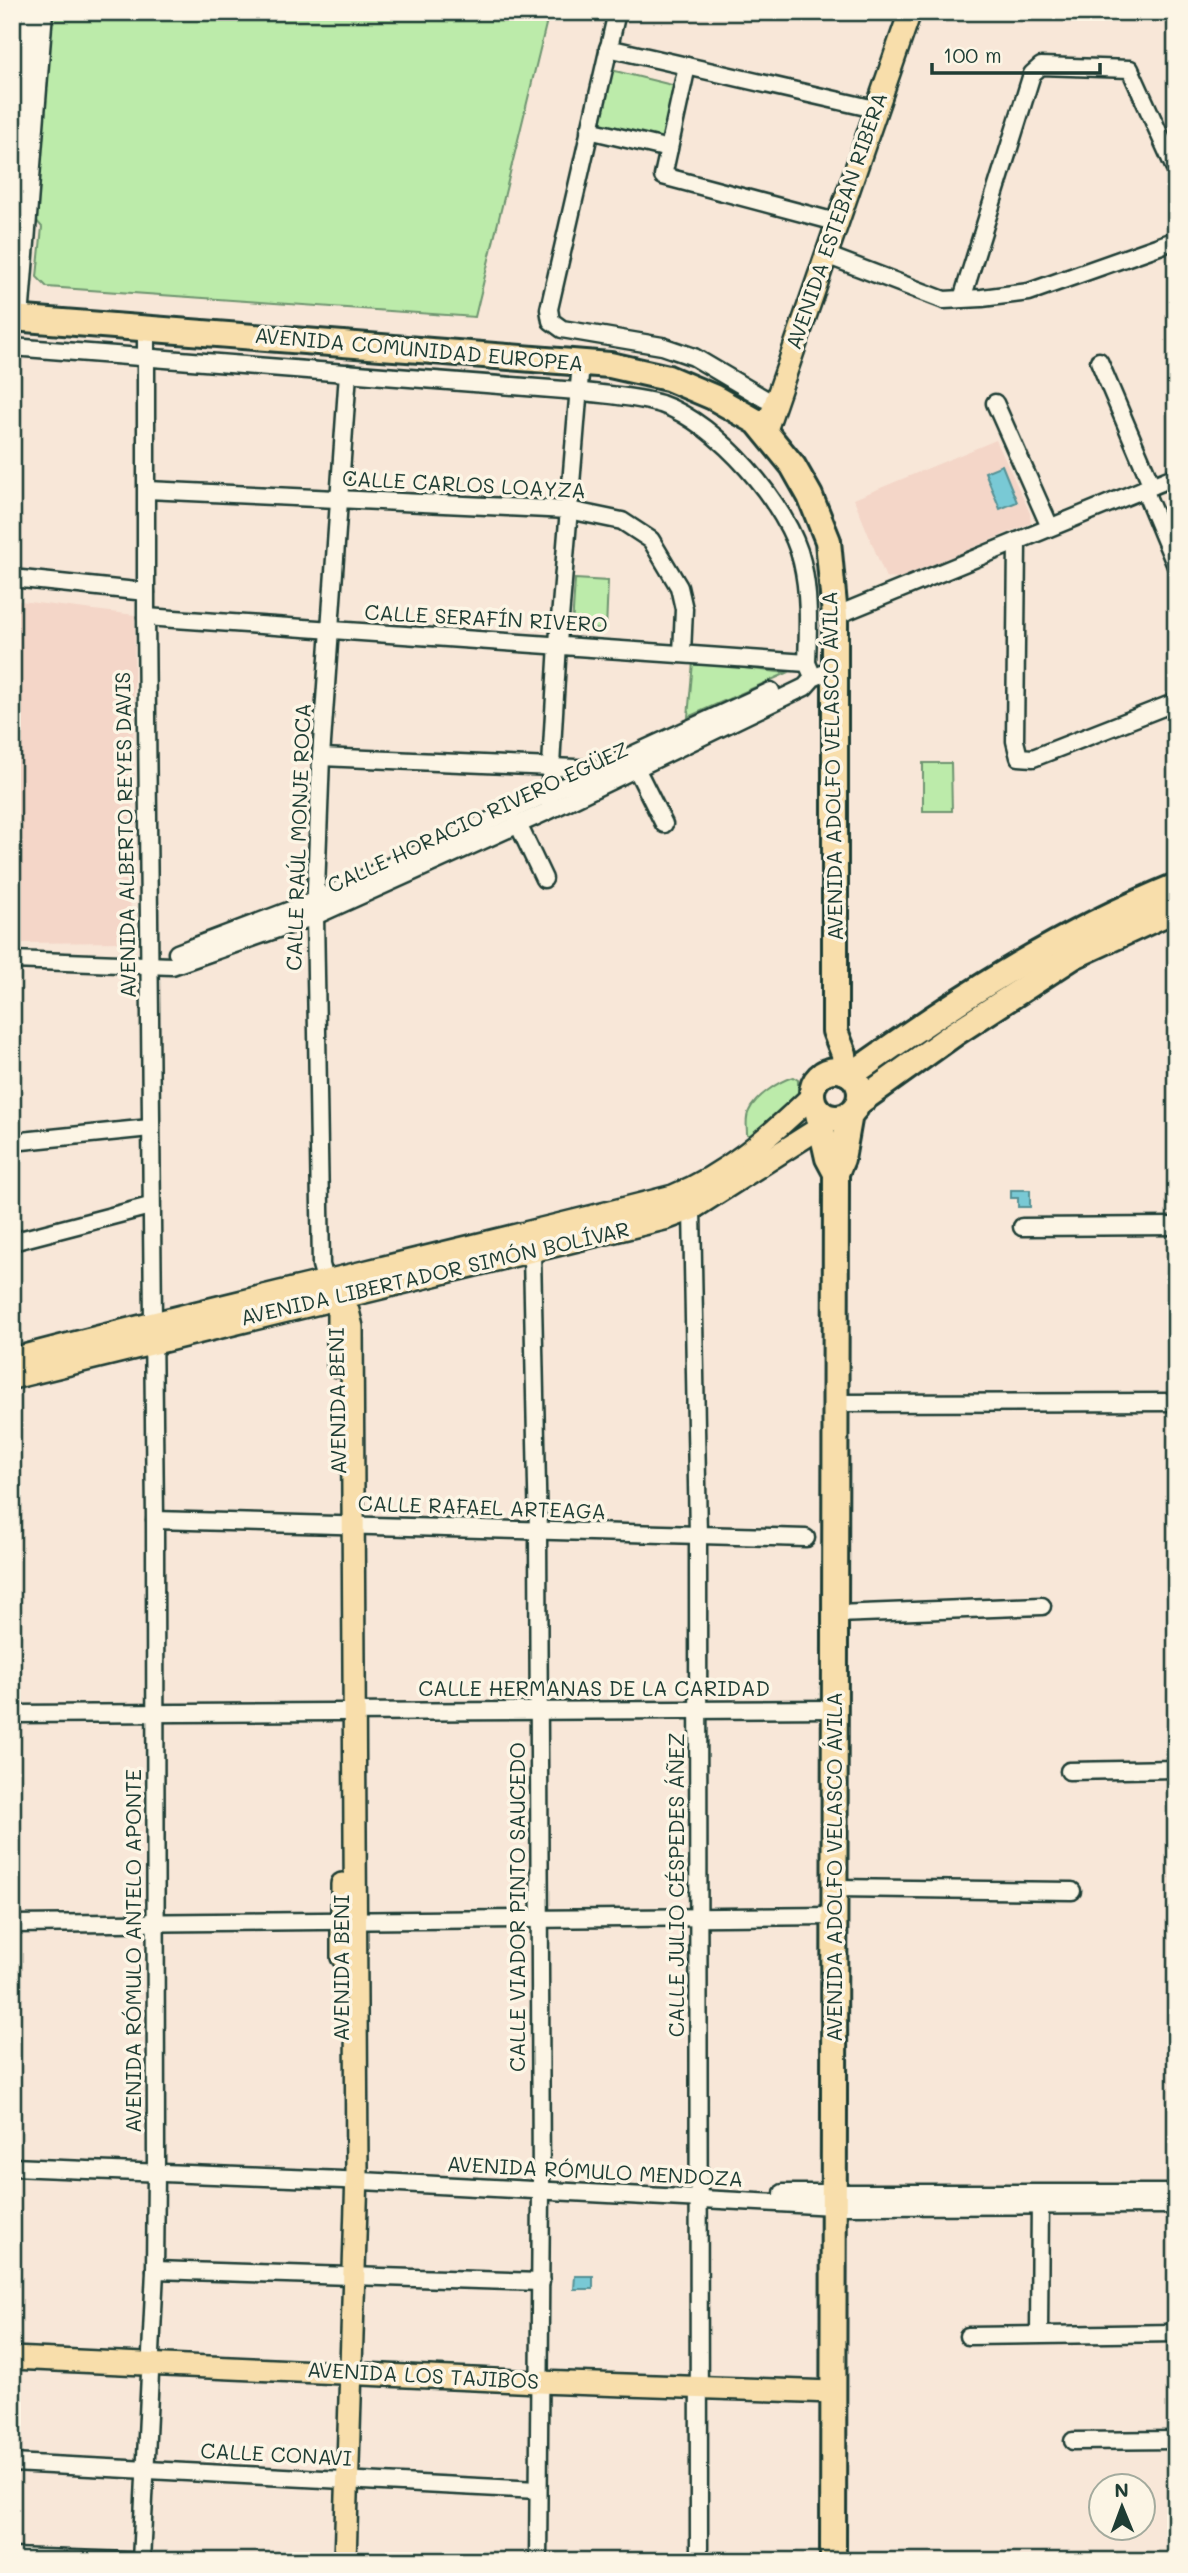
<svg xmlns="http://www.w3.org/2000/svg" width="1188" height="2573" viewBox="0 0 1188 2573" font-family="Mali,sans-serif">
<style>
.built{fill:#f4d6c8}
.green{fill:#bcebaa;stroke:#6e946f;stroke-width:2}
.water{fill:#79c9d5;stroke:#559195;stroke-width:2}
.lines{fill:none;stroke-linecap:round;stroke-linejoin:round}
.minor-casing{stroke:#1f3d34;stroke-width:21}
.major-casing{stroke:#1f3d34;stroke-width:26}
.highway-casing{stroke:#1f3d34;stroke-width:30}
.minor{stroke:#fcf5e5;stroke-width:16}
.major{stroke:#f8deab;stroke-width:21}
.highway{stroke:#f8deab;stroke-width:24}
.labels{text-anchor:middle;stroke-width:7;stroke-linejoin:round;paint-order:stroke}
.street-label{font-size:21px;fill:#1f3d34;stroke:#fcf5e5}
</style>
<rect width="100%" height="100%" fill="#f8e7d8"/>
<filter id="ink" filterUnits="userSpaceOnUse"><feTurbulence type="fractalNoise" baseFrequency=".0143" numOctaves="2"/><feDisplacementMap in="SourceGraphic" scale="14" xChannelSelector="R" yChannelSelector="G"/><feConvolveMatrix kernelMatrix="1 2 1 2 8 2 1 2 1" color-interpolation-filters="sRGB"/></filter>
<g filter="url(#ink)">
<g class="built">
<path d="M996,440L1030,513L1031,523L898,579L886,578L854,499Z"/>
<path d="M12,600L135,615L130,942L12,943Z"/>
</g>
<g class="green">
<path d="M51,12H549L475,317L47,287L37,277L42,227L35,219Z"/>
<path d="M607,69L676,86L663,142L593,125Z"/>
<path d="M575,579L608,581L606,630L572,628Z"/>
<path d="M693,662L787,673L688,717Z"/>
<path d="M923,763H951L952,811H923Z"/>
<path d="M793,1077L798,1080V1093L752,1137L747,1134C747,1126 745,1118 749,1111C755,1097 779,1081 793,1077Z"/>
</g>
<g class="water">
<path d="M1002,465L1017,502L1000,509L985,472Z"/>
<path d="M1011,1190H1030V1207H1018V1198H1011Z"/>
<path d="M575,2276H593V2289H574Z"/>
</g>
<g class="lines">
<g class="minor-casing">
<g id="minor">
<path d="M617,12L549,309L551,321L562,329L662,346L694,357L765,399"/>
<path d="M608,48L875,109"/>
<path d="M687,66L663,176L836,222"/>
<path d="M589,130L669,149"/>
<path d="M826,255L944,300L982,298L1029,292L1176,240"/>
<path d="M12,284L30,12"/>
<path d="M962,299L1032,74L1041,66L1130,69L1176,171"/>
<path d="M20,319L44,12"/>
<path d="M12,347L577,391C604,395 635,396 661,404C717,423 789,505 802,562C810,596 808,629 807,663"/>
<path d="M1099,361L1152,486"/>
<path d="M995,403L1050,527"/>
<path d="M1144,489L1176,566"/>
<path d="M147,490L569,510L622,521L651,540L679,587L684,609L682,653"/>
<path d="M1017,541L1015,741L1019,757L1033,758L1176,702"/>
<path d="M12,578L146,592"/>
<path d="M835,616L1176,476"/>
<path d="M146,617L807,663L811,672"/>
<path d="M321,757L598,769"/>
<path d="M636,768L664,824"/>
<path d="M549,801L558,643L581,362"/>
<path d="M518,824L544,879"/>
<path d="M177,953L317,900L771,691"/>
<path d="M12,960L172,966L315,916L548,811L805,687L813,678L834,669"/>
<path d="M12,1142L150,1128"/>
<path d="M692,1209L698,1536L699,2561"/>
<path d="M1022,1227L1176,1226"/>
<path d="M12,1242L150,1206"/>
<path d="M532,1254L538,1533L541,2190L538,2561"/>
<path d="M333,1290L325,1279L321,1265L315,916L321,757L348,373"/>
<path d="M836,1403L1176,1402"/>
<path d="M155,1520L806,1538"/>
<path d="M837,1614L1042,1606"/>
<path d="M12,1714L834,1709"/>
<path d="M1069,1771L1176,1769"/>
<path d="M836,1888L1072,1891"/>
<path d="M12,1924L835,1916"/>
<path d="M12,2167L343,2180L834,2206L1176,2205"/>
<path d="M783,2193H1176"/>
<path d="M155,2270L541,2282"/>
<path d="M1039,2334L1040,2196"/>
<path d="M968,2336L1176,2333"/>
<path d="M1073,2441L1176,2440"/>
<path d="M12,2463L537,2490"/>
<path d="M12,2557L130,2561"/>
<path d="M141,2561L155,2270L156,2173L155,1520L146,617V328"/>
</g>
</g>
<g class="major-casing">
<g id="major">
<path d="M766,430L910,12"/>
<path d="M338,1298L348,1311L352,1327L357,2173L345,2561"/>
<path d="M12,1359C231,1301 453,1253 673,1196C727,1174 770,1136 812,1096"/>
<path d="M338,1366V1300"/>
<path d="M12,1378L668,1218L692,1209L835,1118"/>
<path d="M342,1884V1957"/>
<path d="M12,2358L538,2382L833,2392"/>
</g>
</g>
<g class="highway-casing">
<g id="highway">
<path d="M12,318L610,365L668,378L713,397L757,422L793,466L810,496L828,541L835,616V1031L844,1054L845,1072"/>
<circle cx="836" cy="1094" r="24"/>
<path d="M851,1075C954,1001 1058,934 1176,886"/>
<path d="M859,1102L954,1034L1074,956L1176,909"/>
<path d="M817,1109L828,1158L836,1173"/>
<path d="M833,2561L836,1173L842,1159L850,1114"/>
</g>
</g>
<use href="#minor" class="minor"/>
<use href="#major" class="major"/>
<use href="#highway" class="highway"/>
</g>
</g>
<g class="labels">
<g class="street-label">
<text transform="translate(837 221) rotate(-71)" y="7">AVENIDA ESTEBAN RIBERA</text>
<text transform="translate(419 350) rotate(5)" y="7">AVENIDA COMUNIDAD EUROPEA</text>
<text transform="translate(464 485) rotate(3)" y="7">CALLE CARLOS LOAYZA</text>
<text transform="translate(486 619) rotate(3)" y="7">CALLE SERAFÍN RIVERO</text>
<text transform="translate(833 766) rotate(-91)" y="7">AVENIDA ADOLFO VELASCO ÁVILA</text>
<text transform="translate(478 818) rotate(-25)" y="7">CALLE HORACIO RIVERO EGÜEZ</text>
<text transform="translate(126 835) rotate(-91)" y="7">AVENIDA ALBERTO REYES DAVIS</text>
<text transform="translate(299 837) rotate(-88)" y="7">CALLE RAÚL MONJE ROCA</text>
<text transform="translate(435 1274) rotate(-13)" y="7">AVENIDA LIBERTADOR SIMÓN BOLÍVAR</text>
<text transform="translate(338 1401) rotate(-91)" y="7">AVENIDA BENI</text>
<text transform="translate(482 1508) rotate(2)" y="7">CALLE RAFAEL ARTEAGA</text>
<text x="594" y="1696">CALLE HERMANAS DE LA CARIDAD</text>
<text transform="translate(835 1867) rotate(-90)" y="7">AVENIDA ADOLFO VELASCO ÁVILA</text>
<text transform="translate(677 1885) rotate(-90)" y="7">CALLE JULIO CÉSPEDES ÁÑEZ</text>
<text transform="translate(518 1907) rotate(-90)" y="7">CALLE VIADOR PINTO SAUCEDO</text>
<text transform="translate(134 1951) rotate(-90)" y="7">AVENIDA RÓMULO ANTELO APONTE</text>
<text transform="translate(342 1968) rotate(-90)" y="7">AVENIDA BENI</text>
<text transform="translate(595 2172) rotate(3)" y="7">AVENIDA RÓMULO MENDOZA</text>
<text transform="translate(423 2376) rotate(3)" y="7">AVENIDA LOS TAJIBOS</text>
<text transform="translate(276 2455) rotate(3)" y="7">CALLE CONAVI</text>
</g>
</g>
<rect width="1188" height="2573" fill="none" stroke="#fcf5e5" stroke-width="42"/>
<rect x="21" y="21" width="1146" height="2531" fill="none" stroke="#1f3d34" stroke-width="2.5" filter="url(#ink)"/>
<g transform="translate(1122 2507) rotate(359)"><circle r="33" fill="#fcf5e5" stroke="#a4ab9e" stroke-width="2"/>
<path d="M0-5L12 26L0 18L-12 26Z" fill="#1f3d34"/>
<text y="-10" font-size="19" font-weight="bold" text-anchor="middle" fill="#1f3d34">N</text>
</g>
<path d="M932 63v10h168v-10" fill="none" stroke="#1f3d34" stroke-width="3.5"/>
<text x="943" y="63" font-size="21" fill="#1f3d34" stroke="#fcf5e5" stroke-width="5" paint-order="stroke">100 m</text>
</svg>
